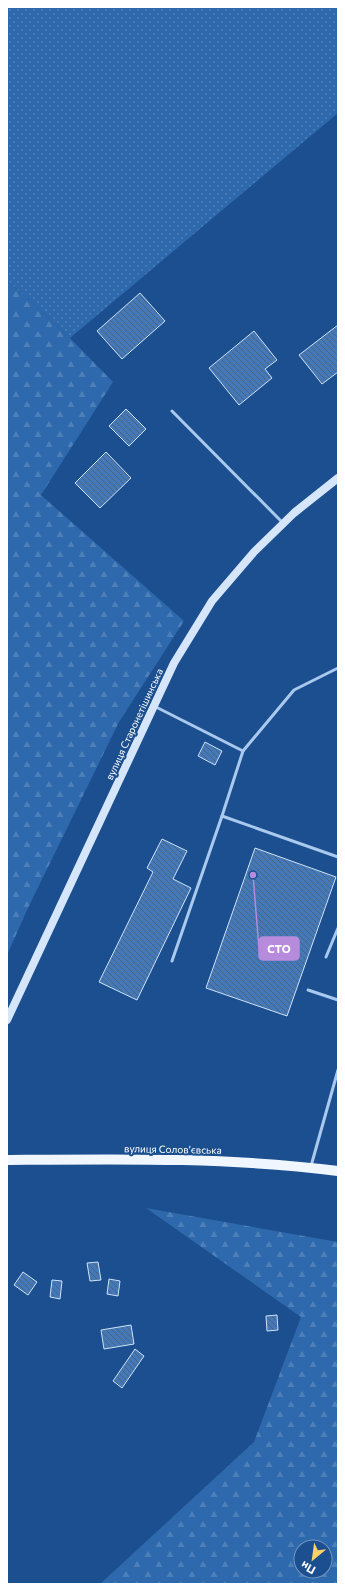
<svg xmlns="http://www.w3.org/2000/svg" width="345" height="1591" viewBox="0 0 345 1591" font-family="Commissioner,sans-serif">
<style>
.forest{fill:url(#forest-firs);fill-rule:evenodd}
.garden{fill:url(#garden-dots)}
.building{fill:url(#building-back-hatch);stroke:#cfe3fa}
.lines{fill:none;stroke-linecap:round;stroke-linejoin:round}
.lane{stroke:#a9c9ee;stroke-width:3}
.secondary{stroke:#d6e6fa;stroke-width:8}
.primary{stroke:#f0f6ff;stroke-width:10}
.labels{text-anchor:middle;stroke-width:4;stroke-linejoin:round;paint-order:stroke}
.street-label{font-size:10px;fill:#fff;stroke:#1b4f8f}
.leader{fill:none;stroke:#b68bdc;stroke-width:1.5}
.callout-dot{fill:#b68bdc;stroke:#1b4f8f;stroke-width:1.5}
.callout{fill:#b68bdc;stroke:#b68bdc;stroke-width:1.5}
.callout-label{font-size:11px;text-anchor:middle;font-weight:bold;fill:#fff}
</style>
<defs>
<pattern id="forest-firs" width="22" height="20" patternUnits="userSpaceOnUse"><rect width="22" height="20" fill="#2e69ad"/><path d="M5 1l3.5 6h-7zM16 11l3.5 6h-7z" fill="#4d80b9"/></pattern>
<pattern id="garden-dots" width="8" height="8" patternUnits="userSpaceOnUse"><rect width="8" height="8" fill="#2e69ad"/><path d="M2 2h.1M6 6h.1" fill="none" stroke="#4d80b9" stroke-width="1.8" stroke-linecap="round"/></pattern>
<pattern id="building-back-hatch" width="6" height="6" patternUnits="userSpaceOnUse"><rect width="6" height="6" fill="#4478b7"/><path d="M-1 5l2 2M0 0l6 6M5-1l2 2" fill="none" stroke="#486282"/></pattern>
</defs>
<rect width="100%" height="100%" fill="#1b4f8f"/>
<g class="forest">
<path d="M7,280L70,338L113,382L41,495L184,621L119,722L28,908L7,955Z"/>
<path d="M146,1208L338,1242V1584H100L254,1442L301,1317ZM301,1547H325V1571H301Z"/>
</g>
<path class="garden" d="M7,7H338V113L70,338L7,280Z"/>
<g class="building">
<path d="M140,293L165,321L122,359L97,331Z"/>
<path d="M338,325V372L322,384L299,355Z"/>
<path d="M254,331L277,360L265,369L272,378L239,405L209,368Z"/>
<path d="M126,409L146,429L129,446L109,426Z"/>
<path d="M106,452L131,478L100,508L75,483Z"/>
<path d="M205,742L222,751L215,765L198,756Z"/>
<path d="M162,839L187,851L173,879L191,888L137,1000L99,982L153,872L147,868Z"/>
<path d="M255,848L336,877L287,1016L206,988Z"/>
<path d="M98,1262L101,1280L90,1281L87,1263Z"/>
<path d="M23,1272L37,1282L28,1295L14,1285Z"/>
<path d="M109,1279L120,1281L118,1296L107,1294Z"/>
<path d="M52,1280L62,1281L60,1299L50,1297Z"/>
<path d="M277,1315L278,1330L267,1331L266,1316Z"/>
<path d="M131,1325L134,1344L104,1349L101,1330Z"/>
<path d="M135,1349L144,1356L122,1388L113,1381Z"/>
</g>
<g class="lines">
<g class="lane">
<path d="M172,411L283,523"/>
<path d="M154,706L243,751L222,816L172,961"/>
<path d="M243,751L294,690L338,668"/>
<path d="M222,816L338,857"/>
<path d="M326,957L338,928"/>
<path d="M308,990L338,1000"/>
<path d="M311,1166L338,1070"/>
</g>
<path class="secondary" d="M7,1020L174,663L212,601L254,552L294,513L338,478"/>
<path class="primary" d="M7,1160C117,1159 229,1157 338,1171"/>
</g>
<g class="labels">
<g class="street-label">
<text transform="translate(134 724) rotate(-65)" y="4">вулиця Старонетішинська</text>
<text transform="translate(173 1149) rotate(1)" y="4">вулиця Соловʼєвська</text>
</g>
</g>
<path class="leader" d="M253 875L259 949"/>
<circle class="callout-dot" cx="253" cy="875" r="4"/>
<rect class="callout" x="259" y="937" width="40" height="23" rx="4"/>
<g class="callout-label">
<text x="279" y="953">СТО</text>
</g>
<rect width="345" height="1591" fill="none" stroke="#ffffff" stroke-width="16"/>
<g transform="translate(313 1559) rotate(209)"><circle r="19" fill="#1b4f8f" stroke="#7695bc"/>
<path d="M0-3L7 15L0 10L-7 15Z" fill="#ffd166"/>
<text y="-6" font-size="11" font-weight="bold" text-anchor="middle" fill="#ffffff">Пн</text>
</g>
</svg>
